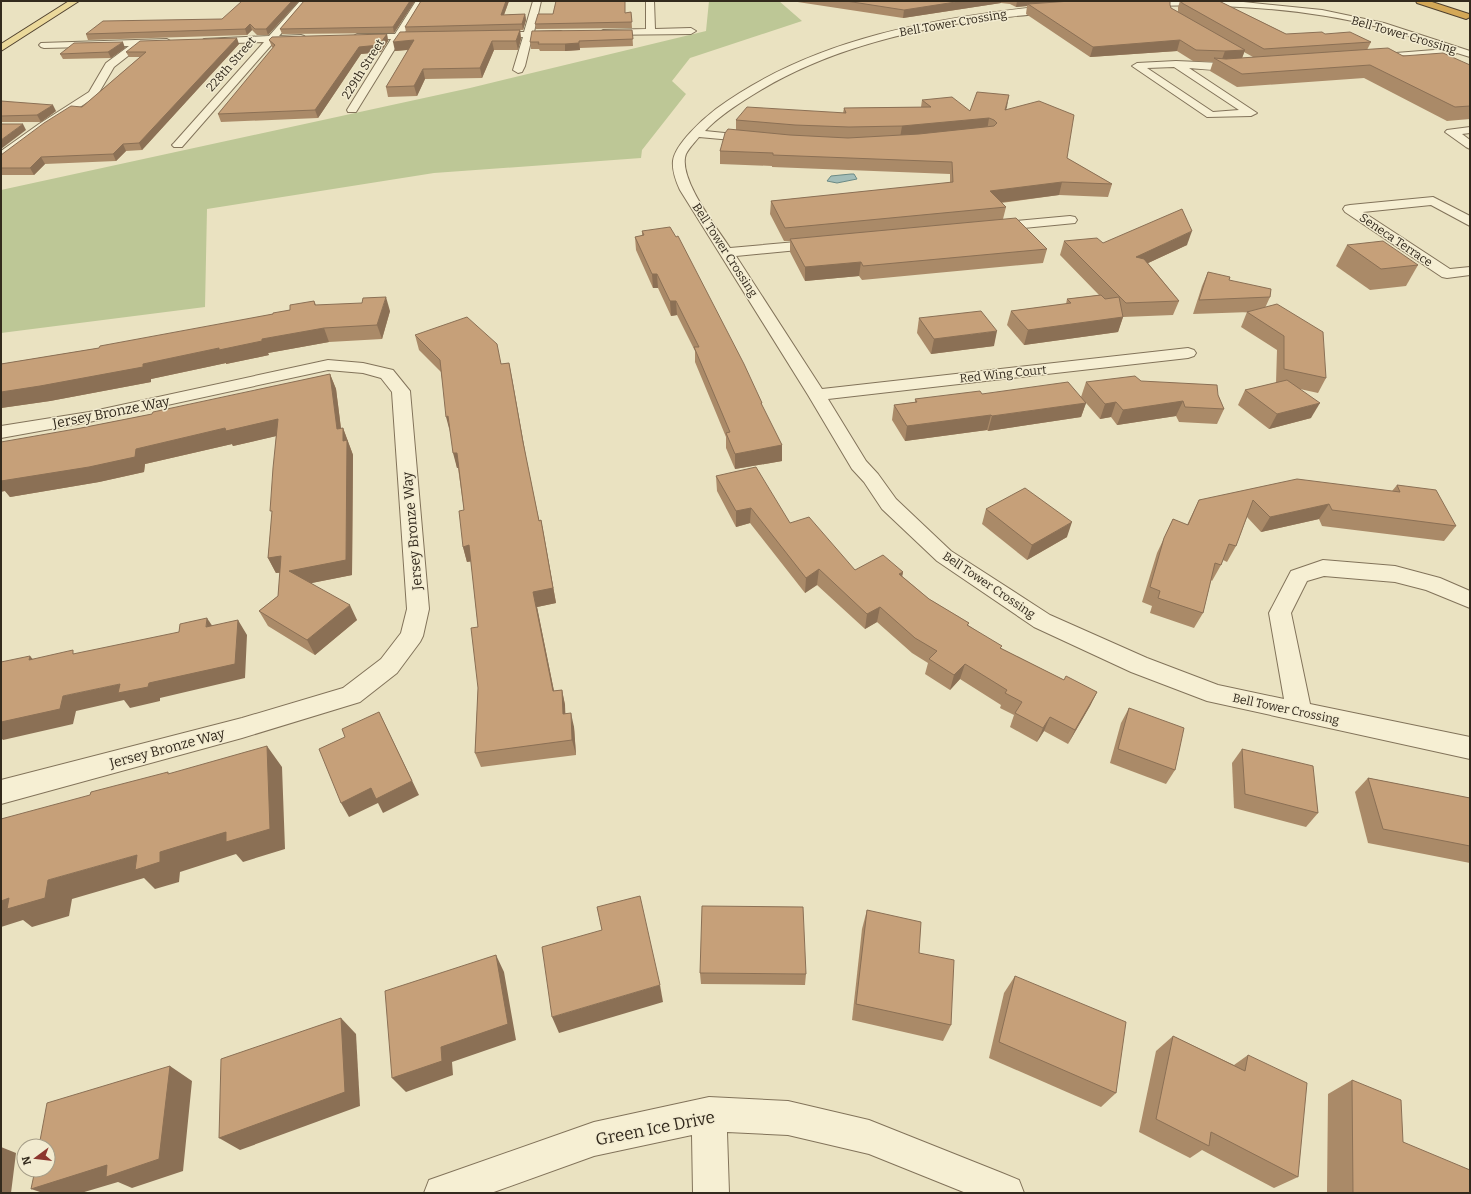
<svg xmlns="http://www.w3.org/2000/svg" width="1471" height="1194" viewBox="0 0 1471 1194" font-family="Bitter,serif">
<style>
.green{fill:#bdc796}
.water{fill:#a3bdb8;stroke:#6b8a85}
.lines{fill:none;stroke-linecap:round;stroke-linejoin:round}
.minor-casing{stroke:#82735a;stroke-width:2}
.major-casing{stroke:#50412e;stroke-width:2}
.highway-casing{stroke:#50412e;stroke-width:2}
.minor{fill:#f6efd3;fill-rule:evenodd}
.major{fill:#ebd99b;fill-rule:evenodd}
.highway{fill:#d4a857;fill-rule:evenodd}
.wall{fill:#aa8a68;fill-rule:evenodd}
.shaded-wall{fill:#8b7055}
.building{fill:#c6a079;stroke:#8b7055}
.labels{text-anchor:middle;stroke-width:3;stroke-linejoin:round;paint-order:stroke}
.far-street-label{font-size:12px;fill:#332a1d;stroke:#f2ebd0}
.street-label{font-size:14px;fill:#332a1d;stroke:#f2ebd0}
.near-street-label{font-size:17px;fill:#332a1d;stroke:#f2ebd0}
</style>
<rect width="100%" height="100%" fill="#eae2c1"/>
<path class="green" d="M709,1H779L802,21L690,58L672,81L686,94L642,150L641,158L434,173L207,209L205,307L1,333V190L470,88L706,31Z"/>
<path class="water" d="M851,174H854L857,179L837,183L827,181L831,176Z"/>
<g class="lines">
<g class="minor-casing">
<g id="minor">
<path d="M300,1H309L279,36L301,35L304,36L306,38L304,40L274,42L182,147H174L172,145L174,143L264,42L207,44L204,43L202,41L204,39L269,36Z"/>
<path d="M416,1H424L404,34L427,33L432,36L427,39H401L356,112H348L347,110L391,39L357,40L352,37L357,34H395Z"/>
<path d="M533,1H541L534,32L561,31L566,34L561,37H532L525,66L522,72L518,73L513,70L523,37L491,38L486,35L491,32H524Z"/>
<path d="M646,1H654L655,29L691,28L696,31L691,34L600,35L598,33L603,30L646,29Z"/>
<path d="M1138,1H1234L1322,10L1384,23L1470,51V57L1457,53L1453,55L1373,60L1368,57L1370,55L1447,49C1424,42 1402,33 1378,27C1300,7 1220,4 1140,6L1136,3Z"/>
<path d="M1055,5L1058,6L1059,8L1058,10C1035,16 1004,16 980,20C900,32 820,52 751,96C735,106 718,117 705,131L754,136L758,137L760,139L758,141L754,142L699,137C695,142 689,148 686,154C677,178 718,229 730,248L819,240L824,241L826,244L824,247L819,248L736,256L822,389L1188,348L1194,350L1196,353L1194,356L1188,358L828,399L866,461L878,474L896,499L951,551L1050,615L1147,658L1218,685L1284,699L1269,613L1291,571L1323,560L1395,566L1440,578L1470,591V608L1426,590L1395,582L1324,576L1307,581L1291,613L1310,704L1470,737V759L1207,701L1131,672L1034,627L937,561L882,509L864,482L852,469L808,395L680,190C676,181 672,171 673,161C675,144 703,119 716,109C814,37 938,17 1055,5Z"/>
<path d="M167,39L172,42L170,44L142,45L114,67L97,96L47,128L5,160L1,161V151L39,124L89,92L106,63L129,46L44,48L41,47L39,45L41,43Z"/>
<path d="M1176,61L1245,64L1246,66L1245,68C1227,73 1207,69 1189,68L1257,113L1251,116L1207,117L1132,66L1137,63ZM1174,67L1239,110L1213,112L1147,68Z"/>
<path d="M1470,127V133L1462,134L1470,140V149L1466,147L1445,132L1447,130Z"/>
<path d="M1433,197L1470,216V226L1431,205L1363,212L1450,269L1470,267V275L1447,278L1442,277L1345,212L1343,209L1345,206L1350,205Z"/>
<path d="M1070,216L1075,217L1077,220L1075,223L993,231L988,230L986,227L988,224L993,223Z"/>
<path d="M328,360L363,363L393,370L410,391L429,609L423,636L420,642L397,673L360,702L242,738L1,804V780L242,718L343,688L381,659L401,633L407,609L392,392L381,378L363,373L328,370L89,422L1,438V426L89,412Z"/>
<path d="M709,1097L788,1101L869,1120L1002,1173L1019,1180L1024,1193H966L869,1154L788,1135L727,1132L729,1193H693L692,1135L594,1156L491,1193H424L429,1180L594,1122Z"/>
</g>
</g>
<g class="major-casing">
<path id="major" d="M69,1H79L1,51V44Z"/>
</g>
<g class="highway-casing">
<path id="highway" d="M1416,1H1429L1469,14L1470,17L1466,19L1463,18L1417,3Z"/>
</g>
<use href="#minor" class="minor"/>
<use href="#major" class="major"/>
<use href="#highway" class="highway"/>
</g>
<g class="wall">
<path d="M299,1L268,35H257L252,30L247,35L88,40L86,34L222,19Z"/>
<path d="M304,1H415L394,33L282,34L280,29Z"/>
<path d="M421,1H509L504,15L525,14L526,20L523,30H504H520L521,39L518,50H494L482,78L425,79L417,96L388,97L386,87L408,50L395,51L406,32L405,27Z"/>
<path d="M556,1H625V13L631,12L632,28L536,29L535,24L553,14Z"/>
<path d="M791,1H1170V5L1171,8L1178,12V7L1180,1H1219L1286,34H1325L1371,42L1367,50L1470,65V119L1447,121L1364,78L1237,87L1210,71L1213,62L1193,61L1177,51L1090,57L1026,14L1027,6L1016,7L1010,4L1001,3L903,18ZM1244,52L1253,57L1242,58Z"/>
<path d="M632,30L633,46L580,48V50L565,51H540L539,49H531L530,42Z"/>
<path d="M387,34L388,41L381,52L361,54L318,118L221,122L218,114L273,48L272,47L269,40Z"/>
<path d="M239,44L142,150L126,151L116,161L45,164L34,175H1V155L82,107L140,57H129L126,52Z"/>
<path d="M125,48L111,58L63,59L60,54Z"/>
<path d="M922,100L970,111L1006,109L1067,158L1112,184L1108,197L1059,195L1001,203L1006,207L1003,219L1047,249L1043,263L862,280L859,276L805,281L790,252V241H784L770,214L771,201L950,183V174L772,167V166L720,164V151L736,130V120L843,113L844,108L921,107Z"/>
<path d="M1,101L56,111L41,122H1Z"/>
<path d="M642,231L762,403V406L782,445V461L735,469L726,448V437L695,362V351L677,315L671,316L658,288H653L636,250L635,237L642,236Z"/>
<path d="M1064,241L1103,243L1187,245L1148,263L1179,301L1173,315L1123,317L1118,332L1024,345L1007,325L1011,311L1066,304L1067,299L1099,295L1060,255Z"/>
<path d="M1347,245L1418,265L1406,286L1370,290L1336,266Z"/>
<path d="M1208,272L1270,297L1265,308L1326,378L1318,393L1300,389L1311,418L1269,429L1238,405L1245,390L1276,383L1277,350L1241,327L1247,312H1250L1193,314L1202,286Z"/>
<path d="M314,301L316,305L390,311L382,339L329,342L268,353L269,355L226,364V363L151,379V382L50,401L1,408V364L99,348L273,314L290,310Z"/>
<path d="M919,318L994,346L931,354L917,333Z"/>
<path d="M415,335L502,364L509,363L526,457L539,520H541L544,535L556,603L537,607L554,691L562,690L565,705V713L574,727L576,755L481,767L475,753L478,688V627L471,561L467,562L463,547L464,510L458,468H457L450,430L441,372L419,350Z"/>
<path d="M330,374L336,389L341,429L343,428L353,455L352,575L311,583L357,620L315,655L268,626L259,611L278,596L280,573H276L268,558L272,514L276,436L233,446L232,444L145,464L144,472L99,482L10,497L5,491L81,428L152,414Z"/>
<path d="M1141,381L1218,395L1224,409L1217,424L1179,422L1176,416L1117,425L1111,417L1100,419L1086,403L1081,417L988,431L987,430L905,441L892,420L894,405L915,402V399L982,394L1081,397L1086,382Z"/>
<path d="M716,476L790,523L855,570L903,572L902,576L929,599L969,623L968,625L1001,648L1064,680L1097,692L1090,706L1068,744L1044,731L1037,742L1010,727L1014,715L1000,708L1001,705L960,679L950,690L925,674L928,663L912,653L877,622L865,629L817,585L805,593L750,523L736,527L717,491Z"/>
<path d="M1397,485L1456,526L1444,541L1322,526L1319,519L1261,532L1247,517L1236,546L1227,562L1223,560L1221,565L1212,581L1211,580L1203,613L1194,628L1150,613L1152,606L1142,602L1157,553L1173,519L1187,525L1199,500L1392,491Z"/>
<path d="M986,509L1067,537L1027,560L982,524Z"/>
<path d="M1129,708L1175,770L1166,784L1110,763L1121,723Z"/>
<path d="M1242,749L1318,813L1306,827L1234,808L1232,763Z"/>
<path d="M1368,778L1470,798V863L1368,843L1355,792Z"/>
<path d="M867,910L919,953L951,1025L943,1041L852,1020L862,929Z"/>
<path d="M700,973L806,974L805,985L701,984Z"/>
<path d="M1015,976L1116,1093L1101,1107L989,1058L1004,993Z"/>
<path d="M1173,1036L1234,1065L1248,1055L1298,1177L1274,1188L1202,1150L1190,1158L1139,1132L1156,1051Z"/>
<path d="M1352,1080L1403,1142L1470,1193H1327L1328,1094Z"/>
</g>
<g class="shaded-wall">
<path d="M292,1H299L268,35L266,29Z"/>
<path d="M410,1H415L394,33L393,27Z"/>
<path d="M506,1H509L502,20L501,15Z"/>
<path d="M962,1H1001V3L903,18L904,10Z"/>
<path d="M1017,1H1091L1028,4L1027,6L1016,7Z"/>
<path d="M525,14L526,20L523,30L522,24Z"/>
<path d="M250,24L252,30L247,35L245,29Z"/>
<path d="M520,30L521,39L518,50L516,41Z"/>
<path d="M387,34L388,41L381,52L361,54L318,118L315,110L359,47Z"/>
<path d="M237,38L239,44L142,150L139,143Z"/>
<path d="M414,40L416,49L395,51L393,42Z"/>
<path d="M1180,40L1177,51L1090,57L1093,47Z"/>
<path d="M492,41L494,50L482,78L480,68Z"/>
<path d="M579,41L580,50L565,51V44Z"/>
<path d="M123,42L125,48L111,58L108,52Z"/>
<path d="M1245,50L1241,61L1221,62L1225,51Z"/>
<path d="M423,69L425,79L417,96L414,86Z"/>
<path d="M1009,95L1007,107L1002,122L1005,110Z"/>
<path d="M53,105L56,111L41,122L37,115Z"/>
<path d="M989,118L987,131L900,138L902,126Z"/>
<path d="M23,124L26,130L1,149V140Z"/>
<path d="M123,144L126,151L116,161L113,154Z"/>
<path d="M41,157L45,164L34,175L30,168Z"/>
<path d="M1062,182L1059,195L987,204L990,191Z"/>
<path d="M1192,231L1187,245L1131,271L1136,257Z"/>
<path d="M861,262L859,276L805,281V267Z"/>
<path d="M652,274H657L658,288H653Z"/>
<path d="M386,297L390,311L382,339L377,325Z"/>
<path d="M670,301H676L677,315L671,316Z"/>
<path d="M1123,317L1118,332L1024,345L1028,330Z"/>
<path d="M324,328L329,342L268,353L269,355L226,364V363L151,379V382L50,401L1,408V392L143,364L262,339Z"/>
<path d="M997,331L994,346L931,354L934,339Z"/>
<path d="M509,363L512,378L526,457L523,442Z"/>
<path d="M330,374L336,389L343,444L337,429Z"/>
<path d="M1183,401L1176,416L1117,425L1123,410Z"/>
<path d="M1116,402L1111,417L1100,419L1105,404Z"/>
<path d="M1086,403L1081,417L988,431L992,416Z"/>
<path d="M1320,403L1311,418L1269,429L1277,414Z"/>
<path d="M991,415L987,430L905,441L907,426Z"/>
<path d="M448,416L450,432L446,417Z"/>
<path d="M278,419L285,434L233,446L232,444L145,464L144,472L99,482L10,497L5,491L1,492V475L136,449L225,428Z"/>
<path d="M343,428L353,455L352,575L297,586L289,571L276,573L268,558L343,441Z"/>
<path d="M782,445V461L735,469V454Z"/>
<path d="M453,453H457L461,468H457Z"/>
<path d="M1329,504L1319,519L1261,532L1270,517Z"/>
<path d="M751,508L750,523L736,527V511Z"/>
<path d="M541,520L556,603L537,607L557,706L553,691L533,592Z"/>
<path d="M1072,522L1067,537L1027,560L1032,545Z"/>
<path d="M469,545L474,561L467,562L463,547Z"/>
<path d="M819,569L817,585L805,593L806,578Z"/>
<path d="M903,572L900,587L899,574Z"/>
<path d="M350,605L357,620L315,655L307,640Z"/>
<path d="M880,607L877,622L865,629L867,614Z"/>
<path d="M207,618L217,633L206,627Z"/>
<path d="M238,620L247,635L245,678L160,698V701L130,708L124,700L76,711L73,724L3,740L1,738V722L63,696L120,684L149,683Z"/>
<path d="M30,656L43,671L29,660Z"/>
<path d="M965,664L960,679L950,690L954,675Z"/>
<path d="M562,690L565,705L566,728L563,714Z"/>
<path d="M1097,692L1090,706L1068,744L1075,730Z"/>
<path d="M379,712L419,795L383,813L378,803L349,817L341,803Z"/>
<path d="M571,713L574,727L576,755L572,740Z"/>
<path d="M1050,717L1044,731L1037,742L1043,728Z"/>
<path d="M267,746L282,767L285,849L243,862L236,854L180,872L179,882L155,889L144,878L72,899L69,916L32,927L23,920L1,927V901L48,880L137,855L160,852Z"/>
<path d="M496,955L504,972L516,1040L452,1062L453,1075L406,1092L392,1078L441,1047Z"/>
<path d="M660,985L663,1002L559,1033L552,1017Z"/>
<path d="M341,1018L356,1034L360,1106L240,1150L219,1138Z"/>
<path d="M170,1066L192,1081L183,1171L132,1188L118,1182L81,1193H43L31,1189Z"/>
<path d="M1,1147L16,1153L11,1193H1Z"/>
</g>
<g class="building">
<path d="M242,1H292L266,29H255L250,24L245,29L86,34L103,21L222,19Z"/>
<path d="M304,1H410L393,27L280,29Z"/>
<path d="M421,1H506L501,15L525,14L522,24L405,27Z"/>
<path d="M556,1H625V13L631,12L632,22L535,24L538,14H553Z"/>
<path d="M846,1H962L904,10Z"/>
<path d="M1071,1H1170V5L1171,8L1245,50L1225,51L1196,50L1180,40L1093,47L1028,4Z"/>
<path d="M1181,1H1219L1286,34L1322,32L1325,34L1350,32L1371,42L1264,49L1182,3Z"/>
<path d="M520,30L516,41H492L480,68L423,69L414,86L386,87L414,40L393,42L400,32Z"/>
<path d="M632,30L633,39L579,41V43L565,44H538L539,42H530L532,31Z"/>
<path d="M387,34L379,45L359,47L315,110L218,114L275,45L269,40L272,37Z"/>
<path d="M237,38L139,143L123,144L113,154L41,157L30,168H1V155L44,123L71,106L82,107L146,52H126L140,41Z"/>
<path d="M123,42L108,52L60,54L74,43Z"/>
<path d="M1388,48L1403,56L1443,53L1470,65V106L1455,107L1370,65L1242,74L1214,58L1226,59Z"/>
<path d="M977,92L1009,95L1005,110L1039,101L1074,115L1067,158L1112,184L1062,182L990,191L1006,207L785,228L771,201L953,182L952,162L773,155V153L720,151L725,133L728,129L790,135L848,138L919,134L994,126L997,123L994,120L989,118L902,126L849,127L795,125L736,120L747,107L846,113L844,108L931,107L922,100L952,97L970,111Z"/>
<path d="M1,101L53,105L37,115L1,116Z"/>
<path d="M1,124H23L1,140Z"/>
<path d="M1182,209L1192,231L1136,257L1144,259L1179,301L1126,303L1064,241L1097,238L1103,243Z"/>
<path d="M1016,218L1047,249L863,266L861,262L805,267L790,239Z"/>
<path d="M670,227L676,237L678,236L744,364L762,403H761L782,445L735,454L726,433L730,432L694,347H699L676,301H670L657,274H652L635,237L644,235L642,231Z"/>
<path d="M1383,241L1418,265L1381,269L1347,245Z"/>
<path d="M1208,272L1230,277L1229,280L1271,289L1270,297L1199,300Z"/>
<path d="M1101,295L1105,299L1119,297L1123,317L1028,330L1011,311L1071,303L1067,299Z"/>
<path d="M386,297L377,325L324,328L262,339V341L219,350V348L143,364V367L40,386L1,392V364L99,348L100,346L273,314V313L290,310V305L314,301L315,305L362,303L363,298Z"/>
<path d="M1277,304L1323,332L1326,378L1284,369V336L1247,312Z"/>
<path d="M981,311L997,331L934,339L919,318Z"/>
<path d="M467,317L497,344L501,364L509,363L523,442L539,521L541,520L553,588L533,592L553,691L562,690L563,714L571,713L572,740L475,753L478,688L471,628L478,627L469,545L463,547L459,511L464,510L457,453H453L448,416L446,417L440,360L415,335Z"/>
<path d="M330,374L337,429L343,428V441L347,440L346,560L289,571L350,605L307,640L259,611L278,596L281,556L268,558L272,511H270L273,468L278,419L226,431L225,428L136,449L135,457L89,467L1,481V442L81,428L152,414L153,412Z"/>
<path d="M1135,376L1141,381L1217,385L1218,395L1224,409L1185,407L1183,401L1123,410L1116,402L1105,404L1086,382Z"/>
<path d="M1287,380L1320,403L1277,414L1245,390Z"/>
<path d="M1068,382L1086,403L992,416L991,415L907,426L894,405L917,402L915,399L980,391L982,394Z"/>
<path d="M756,467L790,523L809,517L855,570L883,555L903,572L899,574L929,599L969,623L967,625L1002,646L1000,648L1064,680L1066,676L1097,692L1075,730L1050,717L1043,728L1015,713L1022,702L1005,693L1007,690L965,664L954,675L929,659L937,651L915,638L880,607L867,614L819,569L806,578L751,508L736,511L716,476Z"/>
<path d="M1297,479L1400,492L1397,485L1436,490L1456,526L1332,510L1329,504L1270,517L1253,500L1236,546L1229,544L1221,565L1215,563L1203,613L1158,598L1160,591L1150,587L1164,538L1173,519L1188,525L1199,500Z"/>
<path d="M1025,488L1072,522L1032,545L986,509Z"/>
<path d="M207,618L206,627L238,620L235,664L149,683L148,687L118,693L120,684L63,696L60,709L1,722V662L30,656L29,660L73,650V654L179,632L180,624Z"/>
<path d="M1129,708L1184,728L1175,770L1118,749Z"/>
<path d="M379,712L412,781L376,799L371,788L341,803L319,749L345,737L342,729Z"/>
<path d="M267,746L270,829L226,842V832L160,852V862L135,870L137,855L48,880L45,898L7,909L9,898L1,901V819L90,795L91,792L168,772V774Z"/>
<path d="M1242,749L1313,766L1318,813L1245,794Z"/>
<path d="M1368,778L1470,798V846L1383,829Z"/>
<path d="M640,896L660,985L552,1017L542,947L602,930L597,907Z"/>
<path d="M702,906L803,907L806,974L700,973Z"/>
<path d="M867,910L921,922L919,953L954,960L951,1025L856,1004Z"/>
<path d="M496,955L508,1024L441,1047L442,1061L392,1078L385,991Z"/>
<path d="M1015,976L1126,1022L1116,1093L999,1042Z"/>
<path d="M341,1018L345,1092L219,1138L221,1059Z"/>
<path d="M1173,1036L1245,1071L1248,1055L1307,1083L1298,1177L1211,1132L1209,1146L1156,1119Z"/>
<path d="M170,1066L159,1159L106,1177L107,1165L31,1189L35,1170H48V1146H39L47,1103Z"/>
<path d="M1352,1080L1401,1100L1403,1142L1470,1170V1193H1353Z"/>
</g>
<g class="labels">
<g class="far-street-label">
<text transform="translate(953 23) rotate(-10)" y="4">Bell Tower Crossing</text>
<text transform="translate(1404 35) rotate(16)" y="4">Bell Tower Crossing</text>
<text transform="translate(231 64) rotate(-49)" y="4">228th Street</text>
<text transform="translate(363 69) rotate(-58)" y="4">229th Street</text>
<text transform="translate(1396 240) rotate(34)" y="4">Seneca Terrace</text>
<text transform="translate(725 250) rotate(57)" y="4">Bell Tower Crossing</text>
<text transform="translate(1003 374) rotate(-6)" y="4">Red Wing Court</text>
<text transform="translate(989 585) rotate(34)" y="4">Bell Tower Crossing</text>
<text transform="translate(1286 709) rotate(12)" y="4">Bell Tower Crossing</text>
</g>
<g class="street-label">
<text transform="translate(111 412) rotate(-11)" y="5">Jersey Bronze Way</text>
<text transform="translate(412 531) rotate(-95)" y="5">Jersey Bronze Way</text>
<text transform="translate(167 748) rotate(-15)" y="5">Jersey Bronze Way</text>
</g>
<g class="near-street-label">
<text transform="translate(655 1128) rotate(-11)" y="6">Green Ice Drive</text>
</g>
</g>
<rect width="1471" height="1194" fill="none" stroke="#332a1d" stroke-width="4"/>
<g transform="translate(36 1158) rotate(255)"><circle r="19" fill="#f2ebd0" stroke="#a69e88"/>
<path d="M0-3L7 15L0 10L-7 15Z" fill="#8d362e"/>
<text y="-6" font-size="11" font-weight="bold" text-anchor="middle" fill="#332a1d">N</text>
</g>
</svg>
